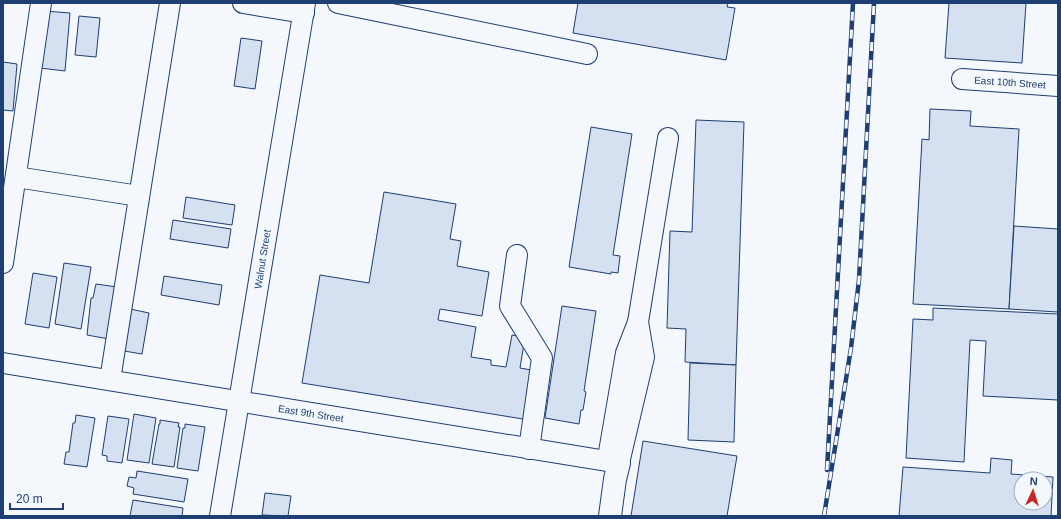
<svg xmlns="http://www.w3.org/2000/svg" width="1061" height="519" viewBox="0 0 1061 519" font-family="Helvetica,sans-serif">
<style>
.building{fill:#d5e0f0;stroke:#1d3f73;fill-rule:evenodd}
.lines{fill:none;stroke-linecap:round;stroke-linejoin:round}
.minor-casing{stroke:#1d3f73;stroke-width:22}
.major-casing{stroke:#1d3f73;stroke-width:24}
.minor{stroke:#f4f7fb;stroke-width:20}
.major{stroke:#f4f7fb;stroke-width:22}
.rail-casing{stroke:#1d3f73;stroke-width:4.5}
.rail{stroke:#f4f7fb;stroke-width:3;stroke-dasharray:9;stroke-linecap:butt}
.labels{text-anchor:middle;stroke-width:3;stroke-linejoin:round;paint-order:stroke}
.street-label{font-size:10px;fill:#1d3f73;stroke:#f4f7fb}
</style>
<rect width="100%" height="100%" fill="#f4f7fb"/>
<g class="building">
<path d="M578,3H728L727,7L735,8L726,60L573,33Z"/>
<path d="M949,3H1026L1022,63L945,58Z"/>
<path d="M45,11L70,13L65,71L40,68Z"/>
<path d="M79,16L100,18L96,57L75,55Z"/>
<path d="M241,38L262,41L255,89L234,86Z"/>
<path d="M3,62L17,64L13,111L3,110Z"/>
<path d="M930,109L971,111L970,126L1019,129L1009,309L913,304L922,139L929,140Z"/>
<path d="M696,120L744,122L736,365L685,362L686,329L667,328L670,231L692,232Z"/>
<path d="M591,127L632,134L613,255L620,256L618,273L611,272V274L569,267Z"/>
<path d="M384,192L456,204L450,239L461,241L457,266L489,272L482,316L440,309L438,320L476,327L471,357L491,360V365L506,367L512,335L525,337L520,368L537,371L529,420L302,383L320,275L369,283Z"/>
<path d="M186,197L235,205L232,225L183,218Z"/>
<path d="M173,220L231,229L228,248L170,239Z"/>
<path d="M1014,226L1058,229V312L1009,309Z"/>
<path d="M64,263L91,267L81,329L55,324Z"/>
<path d="M33,273L57,277L49,328L25,324Z"/>
<path d="M164,276L222,285L219,305L161,295Z"/>
<path d="M96,284L117,287L109,339L87,335L91,298H93Z"/>
<path d="M562,306L596,311L584,391L586,392L583,410H581L579,424L545,418Z"/>
<path d="M933,308L1058,314V400L983,396L986,341L970,340L964,462L906,458L913,319L933,320Z"/>
<path d="M130,309L149,313L142,354L124,351Z"/>
<path d="M690,363L736,365L734,442L688,440Z"/>
<path d="M134,414L156,418L149,463L127,460Z"/>
<path d="M76,415L95,418L87,467L64,464L66,452H69L73,423H75Z"/>
<path d="M108,416L129,419L122,463L107,461V456L102,455Z"/>
<path d="M160,420L179,423L178,427H180L174,467L152,464L159,424H160Z"/>
<path d="M185,424L205,427L198,471L177,468L183,428H185Z"/>
<path d="M643,441L737,456L727,516H631Z"/>
<path d="M991,458L1012,460L1011,474L1053,477L1051,516H899L903,467L990,473ZM1021,479H1045V503H1021Z"/>
<path d="M137,471L188,479L184,502L133,494L134,488L127,486L129,477L136,478Z"/>
<path d="M265,493L291,496L288,516L262,515Z"/>
<path d="M133,500L183,508L182,516H130Z"/>
</g>
<g class="lines">
<g class="minor-casing">
<g id="minor">
<path d="M243,3L304,13"/>
<path d="M338,3L587,54"/>
<path d="M962,79L1058,86"/>
<path d="M16,177L139,196"/>
<path d="M517,255L510,306L542,358L529,449"/>
<path d="M3,263L41,3"/>
<path d="M3,363L619,463L644,357L638,322"/>
<path d="M110,380L170,3"/>
<path d="M609,452L626,353L638,322L668,138"/>
<path d="M220,516L305,3"/>
</g>
</g>
<g class="major-casing">
<path id="major" d="M610,516L615,479L619,463"/>
</g>
<use href="#minor" class="minor"/>
<use href="#major" class="major"/>
<g class="rail-casing">
<g id="rail">
<path d="M827,470L853,3"/>
<path d="M824,516L851,348L859,280L874,3"/>
</g>
</g>
<use href="#rail" class="rail"/>
</g>
<g class="labels">
<g class="street-label">
<text transform="translate(1010 82) rotate(4)" y="4">East 10th Street</text>
<text transform="translate(262 259) rotate(-81)" y="4">Walnut Street</text>
<text transform="translate(311 413) rotate(9)" y="4">East 9th Street</text>
</g>
</g>
<rect width="1061" height="519" fill="none" stroke="#1d3f73" stroke-width="8"/>
<g transform="translate(1033 491) rotate(4)"><circle r="19" fill="#f4f7fb" stroke="#9eadc5"/>
<path d="M0-3L7 15L0 10L-7 15Z" fill="#c62828"/>
<text y="-6" font-size="11" font-weight="bold" text-anchor="middle" fill="#1d3f73">N</text>
</g>
<path d="M10 503v6h53v-6" fill="none" stroke="#1d3f73" stroke-width="2"/>
<text x="16" y="503" font-size="12" fill="#1d3f73" stroke="#f4f7fb" stroke-width="3" paint-order="stroke">20 m</text>
</svg>
